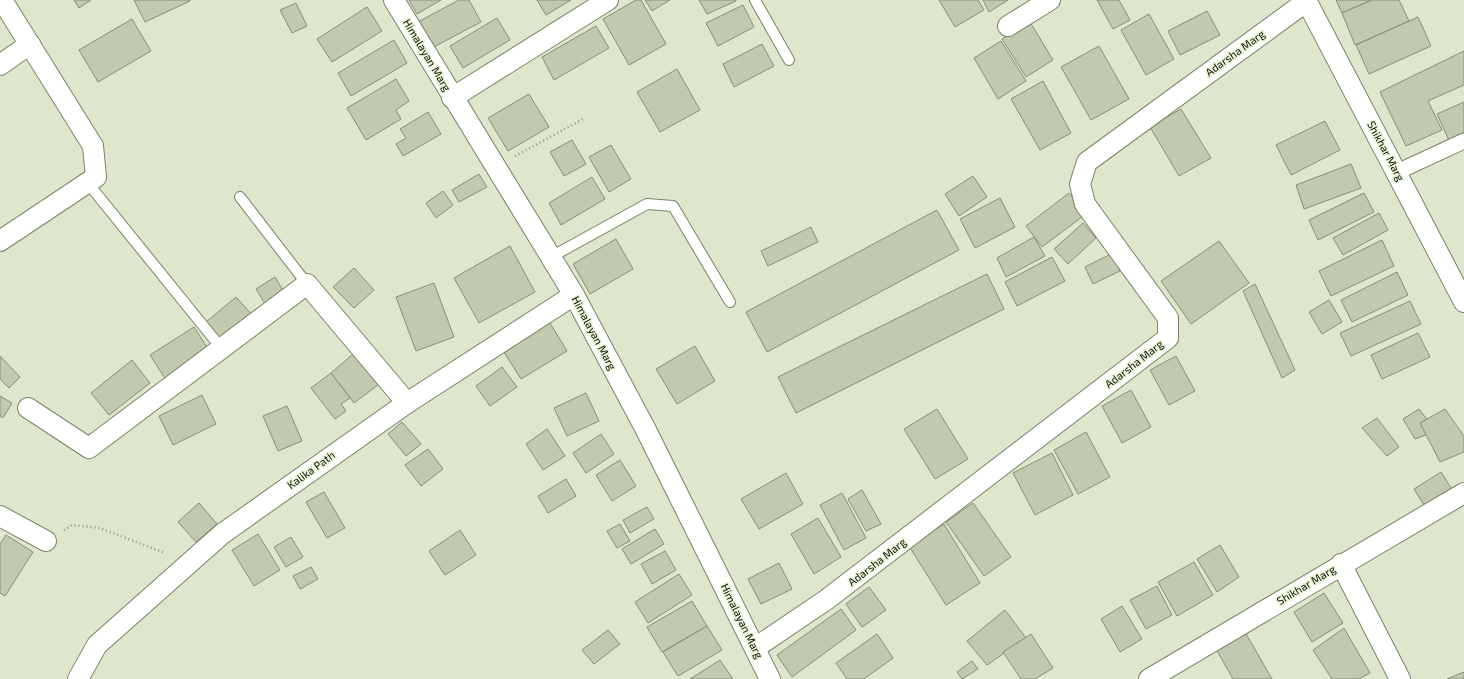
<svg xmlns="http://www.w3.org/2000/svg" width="1464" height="679" viewBox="0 0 1464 679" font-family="'Exo 2',sans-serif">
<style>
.building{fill:#c1caaf;stroke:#868f75}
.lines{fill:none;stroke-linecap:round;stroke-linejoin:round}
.service-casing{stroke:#7a8269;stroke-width:12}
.pedestrian-casing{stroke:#7a8269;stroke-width:17}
.minor-casing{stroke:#7a8269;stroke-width:22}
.path{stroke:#8d947f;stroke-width:2.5;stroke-dasharray:1 3;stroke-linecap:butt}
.service{stroke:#fff;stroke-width:10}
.pedestrian{stroke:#fff;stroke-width:15}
.minor{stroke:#fff;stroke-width:20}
.labels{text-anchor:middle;stroke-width:3.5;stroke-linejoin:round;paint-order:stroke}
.street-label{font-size:11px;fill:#0c0f06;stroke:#ebf5d8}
</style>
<rect width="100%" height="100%" fill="#dee7cb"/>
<g class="building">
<path d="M74,0H91L79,8Z"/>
<path d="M134,0H190V1L145,22Z"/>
<path d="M409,0H441L417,14Z"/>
<path d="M459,0H469L481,22L430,49L416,23Z"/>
<path d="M537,0H571L546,15Z"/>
<path d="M636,0H641L666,44L629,65L603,19Z"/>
<path d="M645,0H670L652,11Z"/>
<path d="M699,0H736V1L707,14Z"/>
<path d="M939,0H978L984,10L955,27Z"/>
<path d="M983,0H1008L989,12Z"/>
<path d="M1097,0H1119L1130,20L1113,29Z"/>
<path d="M1336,0H1372L1342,13Z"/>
<path d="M1372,0H1399L1409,21L1355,45L1342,13Z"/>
<path d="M296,3L307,26L292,33L280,10Z"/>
<path d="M743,5L754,27L718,46L706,23Z"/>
<path d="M367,7L382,31L332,62L317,39Z"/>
<path d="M1207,11L1220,35L1180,55L1168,31Z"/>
<path d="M1149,14L1174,59L1146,75L1121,30Z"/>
<path d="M1418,17L1431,46L1369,74L1356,45Z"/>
<path d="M497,18L510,40L463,68L450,46Z"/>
<path d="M132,19L151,51L98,82L79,50Z"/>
<path d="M1030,22L1053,60L1026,77L1002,39Z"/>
<path d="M596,26L609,48L554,80L542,57Z"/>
<path d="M394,40L407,63L351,96L338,73Z"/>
<path d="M1001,41L1026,81L998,99L974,58Z"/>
<path d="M762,44L774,66L734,87L723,64Z"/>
<path d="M1099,46L1129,99L1091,120L1061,67Z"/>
<path d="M1464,51V85L1428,101L1442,130L1406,146L1380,92Z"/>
<path d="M677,69L700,110L660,132L637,92Z"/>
<path d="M396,79L409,101L396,110L401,119L366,140L347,108Z"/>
<path d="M1043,81L1071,133L1040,150L1011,99Z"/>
<path d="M529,94L549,127L508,151L488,118Z"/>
<path d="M1464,102V140L1451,145L1437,114Z"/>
<path d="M1181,109L1211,158L1179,176L1150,127Z"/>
<path d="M428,112L441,134L403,156L396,144L406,138L400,129Z"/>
<path d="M1325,121L1340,150L1291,175L1276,145Z"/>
<path d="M572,140L586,164L564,176L550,152Z"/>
<path d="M611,145L631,179L609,192L589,157Z"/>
<path d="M1351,164L1361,188L1304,209L1296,185Z"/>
<path d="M479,174L487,187L459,202L452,190Z"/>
<path d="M973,176L987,197L959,216L945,194Z"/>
<path d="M592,177L605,199L561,225L549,203Z"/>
<path d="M443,191L453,205L436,218L426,203Z"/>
<path d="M1069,193L1086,214L1042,247L1026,226Z"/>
<path d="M1364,193L1374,212L1318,240L1309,220Z"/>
<path d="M1000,198L1015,227L975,248L960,219Z"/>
<path d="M937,210L959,250L767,352L746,312Z"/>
<path d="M1379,213L1388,230L1343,255L1333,238Z"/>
<path d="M1083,223L1096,238L1068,264L1054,249Z"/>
<path d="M811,227L818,242L768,266L761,251Z"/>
<path d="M1034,237L1045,256L1006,277L997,258Z"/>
<path d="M616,239L633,269L590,294L573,264Z"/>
<path d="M1382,240L1394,266L1331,296L1319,271Z"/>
<path d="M1219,241L1249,283L1191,324L1161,281Z"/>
<path d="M510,246L535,292L479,323L454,278Z"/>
<path d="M1111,254L1120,271L1093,284L1085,267Z"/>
<path d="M1052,257L1065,281L1017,306L1005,282Z"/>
<path d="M354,268L374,290L354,308L333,287Z"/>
<path d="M1397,272L1408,295L1352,322L1341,300Z"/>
<path d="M987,274L1004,309L796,413L778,377Z"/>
<path d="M275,277L286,295L267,307L256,289Z"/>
<path d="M434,283L454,337L416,351L396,297Z"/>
<path d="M1255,284L1295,370L1282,378L1243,291Z"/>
<path d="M236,297L254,317L224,343L206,322Z"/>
<path d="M1329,300L1342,322L1322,334L1309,312Z"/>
<path d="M1410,301L1421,324L1351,356L1340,333Z"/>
<path d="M550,323L567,351L521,379L504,352Z"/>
<path d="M194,327L210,352L166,380L150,355Z"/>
<path d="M1418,333L1430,357L1382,379L1371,355Z"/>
<path d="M695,346L715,381L677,404L656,369Z"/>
<path d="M353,354L378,385L354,403L331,373Z"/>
<path d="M0,356L20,377L9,388L0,379Z"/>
<path d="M1176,356L1195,391L1169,405L1150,370Z"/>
<path d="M132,360L150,383L109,415L91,393Z"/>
<path d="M502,367L517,387L490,406L476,386Z"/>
<path d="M331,373L350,398L341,404L346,411L335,419L311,388Z"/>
<path d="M1131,390L1151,427L1122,443L1102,406Z"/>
<path d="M586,393L599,421L567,436L554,408Z"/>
<path d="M202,395L216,424L173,445L159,416Z"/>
<path d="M0,396L12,403L3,418L0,416Z"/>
<path d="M287,406L302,441L278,451L263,416Z"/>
<path d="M937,409L968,459L935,479L904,429Z"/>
<path d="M1419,409L1436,431L1415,439L1403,419Z"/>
<path d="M1445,409L1464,436V452L1440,462L1420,423Z"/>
<path d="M1377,418L1399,447L1387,456L1362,428Z"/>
<path d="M402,422L421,444L406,456L388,434Z"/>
<path d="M547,429L565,456L543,470L526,444Z"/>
<path d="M1086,432L1110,477L1078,494L1054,450Z"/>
<path d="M601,434L614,454L586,473L573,453Z"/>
<path d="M428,449L443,469L421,486L405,465Z"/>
<path d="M1052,453L1073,495L1035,515L1013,473Z"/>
<path d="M620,460L636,486L612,501L596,475Z"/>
<path d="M1441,472L1453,491L1426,508L1414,489Z"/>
<path d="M786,473L803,504L759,529L741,499Z"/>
<path d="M566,479L576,496L548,513L538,496Z"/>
<path d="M862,490L881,524L866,531L848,499Z"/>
<path d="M324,492L345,528L327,538L306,502Z"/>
<path d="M842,493L866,538L844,550L820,505Z"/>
<path d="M199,503L217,524L196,542L178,522Z"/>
<path d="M973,503L1011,557L984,576L946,522Z"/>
<path d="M647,507L654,519L630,533L623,520Z"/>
<path d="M818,518L841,557L814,574L791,534Z"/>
<path d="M620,524L630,541L617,548L607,531Z"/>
<path d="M944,524L980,583L946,605L909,546Z"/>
<path d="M655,529L664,544L631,564L622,549Z"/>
<path d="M460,530L476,555L445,575L429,551Z"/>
<path d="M258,534L280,570L254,586L232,550Z"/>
<path d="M6,535L33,552L5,596L0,593V544Z"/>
<path d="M291,537L303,557L286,567L274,547Z"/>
<path d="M1220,545L1239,577L1217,592L1197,559Z"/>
<path d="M665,551L676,570L652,584L641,564Z"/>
<path d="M1194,562L1213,595L1177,616L1158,582Z"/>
<path d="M779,563L792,589L761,604L748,579Z"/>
<path d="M311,567L318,579L300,589L293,576Z"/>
<path d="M679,574L692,595L648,623L635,602Z"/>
<path d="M1157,586L1172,615L1146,629L1130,600Z"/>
<path d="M869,587L886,610L862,627L846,604Z"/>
<path d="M1324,593L1343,623L1312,642L1294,612Z"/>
<path d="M692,601L707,626L662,652L647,627Z"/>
<path d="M1122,606L1142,639L1120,652L1101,619Z"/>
<path d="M841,609L856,630L792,677L777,655Z"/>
<path d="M1005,610L1026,638L987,665L967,641Z"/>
<path d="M707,626L722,650L678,676L663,652Z"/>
<path d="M1344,628L1370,673L1359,679H1332L1313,650Z"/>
<path d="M608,630L620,644L594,664L582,650Z"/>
<path d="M1245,632L1272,679H1233L1216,649Z"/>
<path d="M877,634L893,658L864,679H847L836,663Z"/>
<path d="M1031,634L1053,668L1035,679H1021L1003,652Z"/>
<path d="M720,660L733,679H690Z"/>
<path d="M972,661L978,669L962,679L957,672Z"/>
<path d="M1464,672V679H1447Z"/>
</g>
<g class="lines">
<g class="service-casing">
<g id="service">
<path d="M755,0L789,60"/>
<path d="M87,182L222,349"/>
<path d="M240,197L307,284"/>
<path d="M551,257L647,204L673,206L730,302"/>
</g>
</g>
<g class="pedestrian-casing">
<path id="pedestrian" d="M1397,172L1464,141"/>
</g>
<g class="minor-casing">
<g id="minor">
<path d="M394,0L574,295L646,430L770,679"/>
<path d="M1306,0L1464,302"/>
<path d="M1008,26L1050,0"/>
<path d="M0,65L30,44"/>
<path d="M452,98L608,0"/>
<path d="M0,241L96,177L93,146L2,0"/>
<path d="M28,408L89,448L307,284L407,403"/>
<path d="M0,516L46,541"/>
<path d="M1341,564L1400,679"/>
<path d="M755,648L826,600L1168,338V318L1085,204L1080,184L1087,162L1307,1"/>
<path d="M78,679L97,645L222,534L407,403L574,295"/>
<path d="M1149,679L1464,493"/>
</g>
</g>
<g class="path">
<path d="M515,156L585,118"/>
<path d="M64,530L72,525L100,528L165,553"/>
</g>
<use href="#service" class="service"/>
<use href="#pedestrian" class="pedestrian"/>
<use href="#minor" class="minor"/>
</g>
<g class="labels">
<g class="street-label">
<text transform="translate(1235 53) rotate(-36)" y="4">Adarsha Marg</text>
<text transform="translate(427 55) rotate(59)" y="4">Himalayan Marg</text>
<text transform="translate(1386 151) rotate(62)" y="4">Shikhar Marg</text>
<text transform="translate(594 333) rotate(62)" y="4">Himalayan Marg</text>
<text transform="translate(1134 364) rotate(-38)" y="4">Adarsha Marg</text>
<text transform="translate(311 470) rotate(-36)" y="4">Kalika Path</text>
<text transform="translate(877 562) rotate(-38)" y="4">Adarsha Marg</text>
<text transform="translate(1306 585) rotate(-31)" y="4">Shikhar Marg</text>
<text transform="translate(742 621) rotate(64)" y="4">Himalayan Marg</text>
</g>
</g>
</svg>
